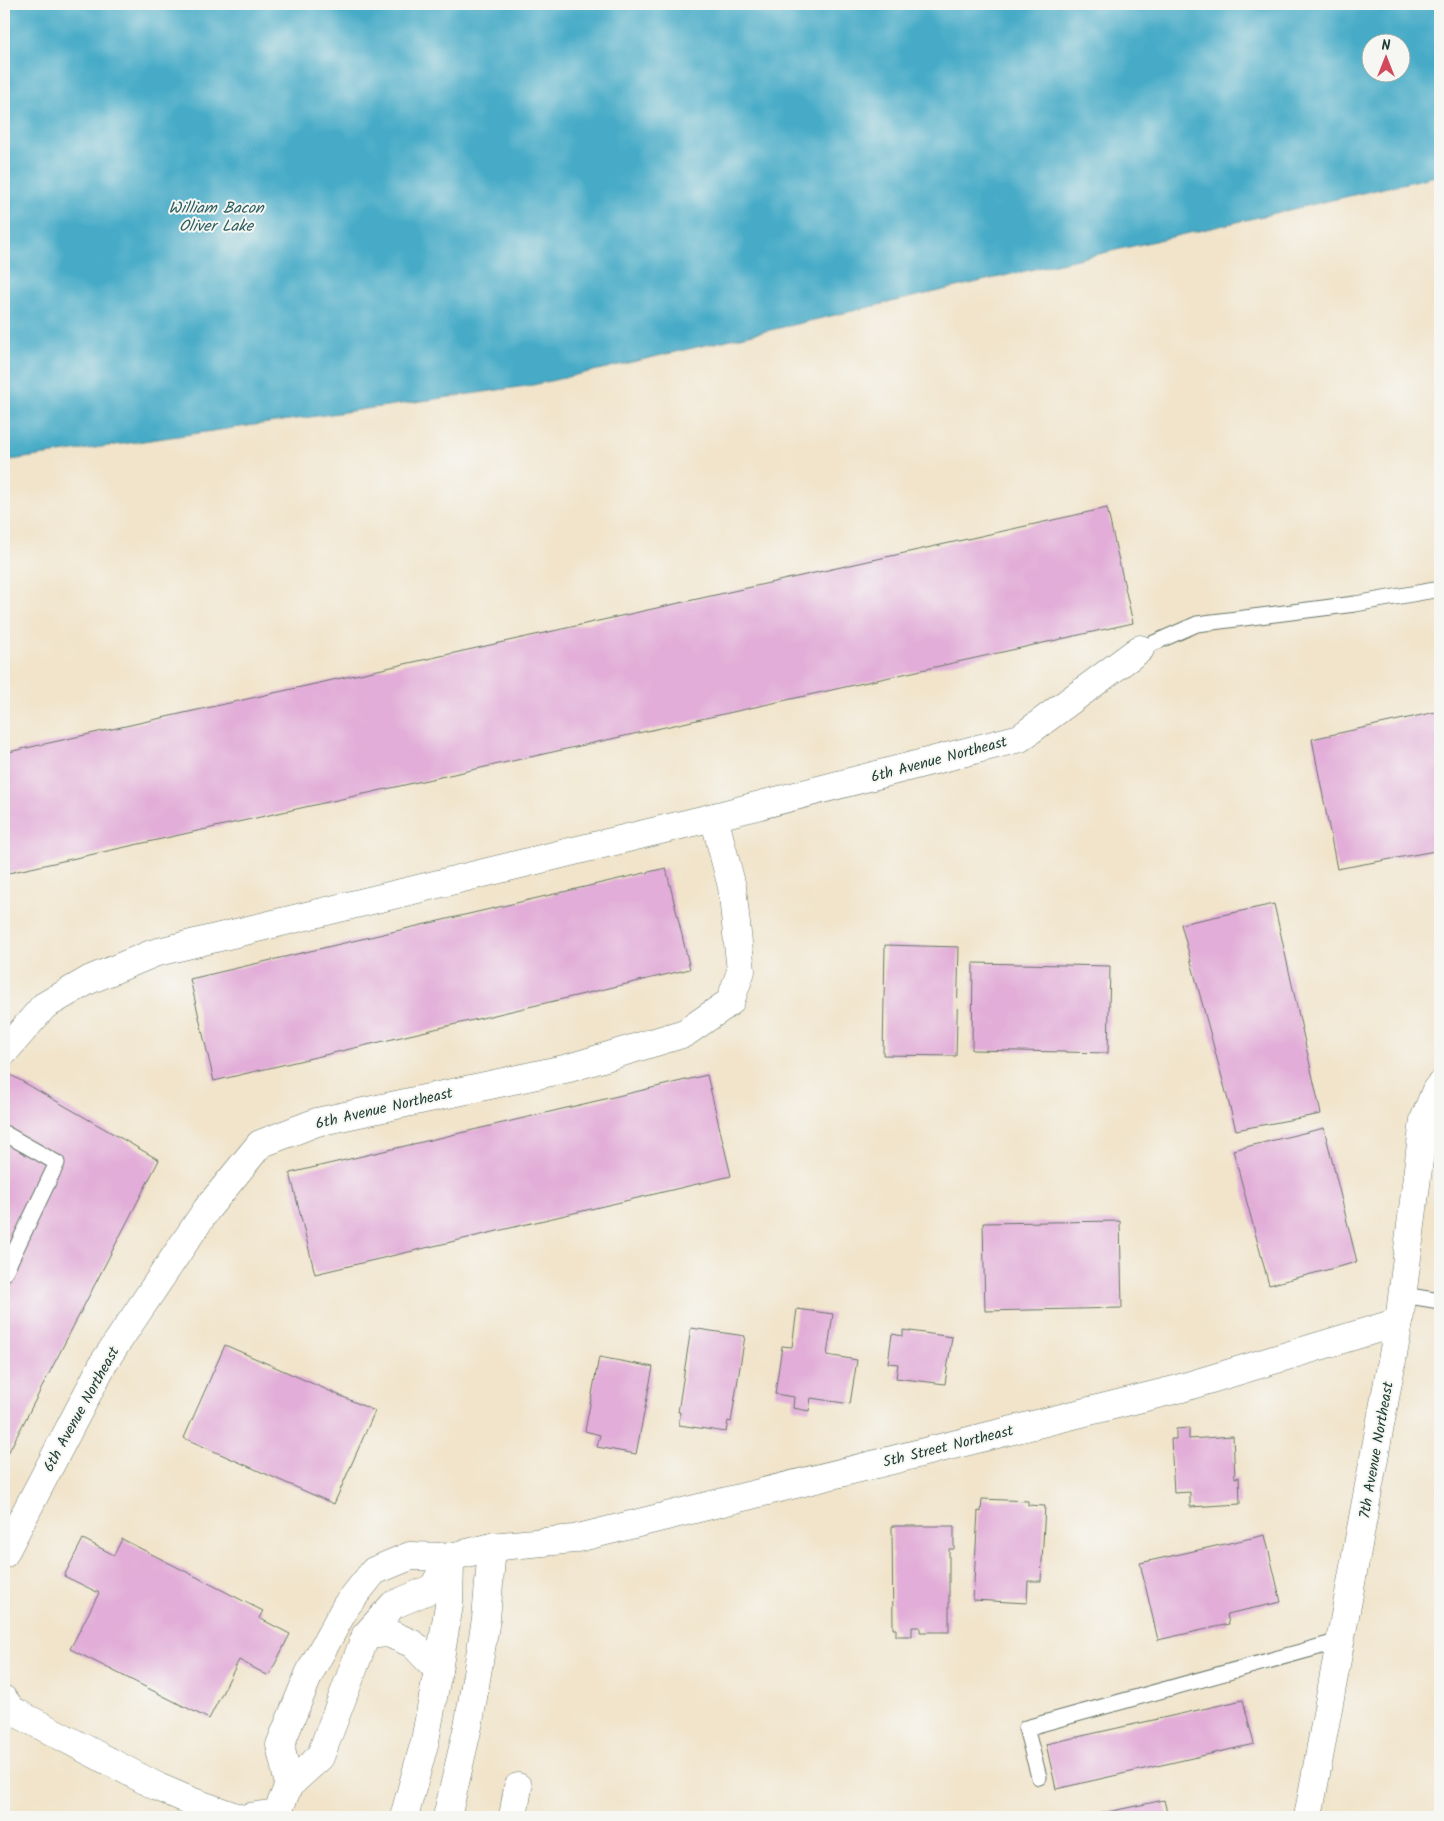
<svg xmlns="http://www.w3.org/2000/svg" width="1444" height="1821" viewBox="0 0 1444 1821" font-family="Kalam,sans-serif">
<style>
.water{fill:#47abc7;stroke:#33747e;fill-rule:evenodd}
.building{fill:#e2add8}
.lines{fill:none;stroke-linecap:round;stroke-linejoin:round}
.lane-casing{stroke:#687769;stroke-width:17}
.street-casing{stroke:#687769;stroke-width:29}
.lane{stroke:#fff;stroke-width:15}
.street{stroke:#fff;stroke-width:28}
.labels{text-anchor:middle;stroke-width:4;stroke-linejoin:round;paint-order:stroke}
.street-label{font-size:15px;fill:#1f3d34;stroke:#f6f6f2}
.water-label{font-size:16px;font-style:italic;fill:#2b5e60;stroke:#f6f6f2}
</style>
<rect width="100%" height="100%" fill="#f6f6f2"/>
<filter id="ink" filterUnits="userSpaceOnUse"><feTurbulence type="fractalNoise" baseFrequency=".02" numOctaves="2"/><feDisplacementMap in="SourceGraphic" scale="10" xChannelSelector="R" yChannelSelector="G"/><feConvolveMatrix kernelMatrix="1 2 1 2 8 2 1 2 1" color-interpolation-filters="sRGB"/></filter>
<filter id="wash" filterUnits="userSpaceOnUse"><feTurbulence type="fractalNoise" baseFrequency=".0096" numOctaves="4" result="noise"/><feDisplacementMap in="SourceGraphic" scale="20" xChannelSelector="R" yChannelSelector="G"/><feGaussianBlur stdDeviation="1.12" result="paint"/><feColorMatrix in="noise" values="0 0 0 0 0 0 0 0 0 0 0 0 0 0 0 0 0 1.4 0 .05"/><feComposite in="paint" operator="in"/></filter>
<g filter="url(#wash)">
<rect width="100%" height="100%" fill="#f1e4cb"/>
<path class="water" d="M4,4H1440V175L533,385L4,461ZM1372,42H1402V72H1372Z"/>
<g id="blocks">
<g class="building">
<path d="M1107,508L1133,623L4,874V753Z"/>
<path d="M1440,711V850L1337,869L1312,739Z"/>
<path d="M666,868L690,969L214,1081L190,979Z"/>
<path d="M1274,904L1321,1114L1236,1130L1181,924Z"/>
<path d="M885,945L959,947L956,1056L883,1055Z"/>
<path d="M973,963L1110,966L1108,1053L972,1050Z"/>
<path d="M4,1071L159,1160L4,1461Z"/>
<path d="M707,1075L731,1176L315,1274L290,1173Z"/>
<path d="M1324,1128L1357,1262L1269,1285L1233,1150Z"/>
<path d="M1120,1221L1122,1308L985,1311L983,1223Z"/>
<path d="M797,1309L833,1314L827,1355L857,1360L850,1404L811,1398L809,1411L793,1408L794,1397L775,1394L782,1346L792,1347Z"/>
<path d="M691,1328L745,1336L731,1422L728,1421L726,1432L679,1425L680,1412H678Z"/>
<path d="M903,1330L952,1337L945,1384L896,1378L898,1364L888,1363L892,1334L903,1336Z"/>
<path d="M225,1345L375,1411L334,1504L184,1438Z"/>
<path d="M599,1357L653,1367L636,1454L597,1447L600,1435L585,1431Z"/>
<path d="M1189,1428V1439L1233,1436L1235,1478L1239,1477L1240,1504L1190,1507V1492L1174,1493L1171,1439H1176V1429Z"/>
<path d="M982,1499L1028,1501V1505L1045,1506L1041,1581H1028L1027,1603L973,1600L978,1511L981,1512Z"/>
<path d="M892,1526H954V1549H949V1632H920V1627H912V1636H896V1629H893Z"/>
<path d="M1265,1535L1281,1602L1227,1614L1229,1624L1158,1640L1140,1563Z"/>
<path d="M83,1539L114,1555L122,1539L263,1611L259,1618L290,1634L269,1676L239,1660L209,1719L70,1649L99,1593L64,1576Z"/>
<path d="M1243,1700L1254,1744L1056,1789L1046,1744Z"/>
<path d="M1164,1800L1168,1817H1089V1816Z"/>
</g>
</g>
</g>
<g filter="url(#ink)">
<use href="#blocks" fill-opacity="0" stroke="#687769" stroke-width="1"/>
<g class="lines">
<g class="lane-casing">
<g id="lane">
<path d="M1140,649L1197,624L1355,604L1440,589"/>
<path d="M4,1133L57,1163L4,1274"/>
<path d="M1403,1295L1440,1301"/>
<path d="M1039,1777L1026,1728L1340,1641"/>
</g>
</g>
<g class="street-casing">
<g id="street">
<path d="M4,1052L44,1006L89,980L154,953L714,817L1020,738L1140,649"/>
<path d="M4,1554L104,1362L207,1209L260,1144L317,1122L569,1068L685,1033L730,1002L741,971L732,887L714,817"/>
<path d="M366,1635L388,1633L413,1644L438,1670"/>
<path d="M4,1700L13,1711L158,1787L193,1802L236,1817"/>
<path d="M289,1785L280,1745L309,1674L346,1606L374,1571L410,1556L450,1557L492,1547L574,1539L1178,1389L1399,1322"/>
<path d="M249,1817L277,1813L289,1785L320,1757L366,1635L393,1605L433,1588L450,1557"/>
<path d="M404,1817L425,1741L438,1670L449,1605L450,1561"/>
<path d="M447,1817L469,1722L486,1619L492,1547"/>
<path d="M513,1817L518,1787"/>
<path d="M1308,1817L1399,1322L1424,1120L1436,1090L1440,1085"/>
</g>
</g>
<use href="#lane" class="lane"/>
<use href="#street" class="street"/>
</g>
</g>
<g class="labels">
<g class="street-label">
<text transform="translate(939 759) rotate(-15)" y="5">6th Avenue Northeast</text>
<text transform="translate(384 1108) rotate(-13)" y="5">6th Avenue Northeast</text>
<text transform="translate(81 1409) rotate(-61)" y="5">6th Avenue Northeast</text>
<text transform="translate(948 1446) rotate(-14)" y="5">5th Street Northeast</text>
<text transform="translate(1376 1450) rotate(-80)" y="5">7th Avenue Northeast</text>
</g>
<g class="water-label">
<text x="216" y="213">William Bacon<tspan x="216" dy="18">Oliver Lake</tspan></text>
</g>
</g>
<rect width="1444" height="1821" fill="none" stroke="#f6f6f2" stroke-width="20"/>
<g transform="translate(1386 58)"><circle r="24" fill="#f6f6f2" stroke="#a0aca6"/>
<path d="M0-4L9 19L0 12L-9 19Z" fill="#d1495b"/>
<text y="-8" font-size="14" font-weight="bold" text-anchor="middle" fill="#1f3d34">N</text>
</g>
</svg>
